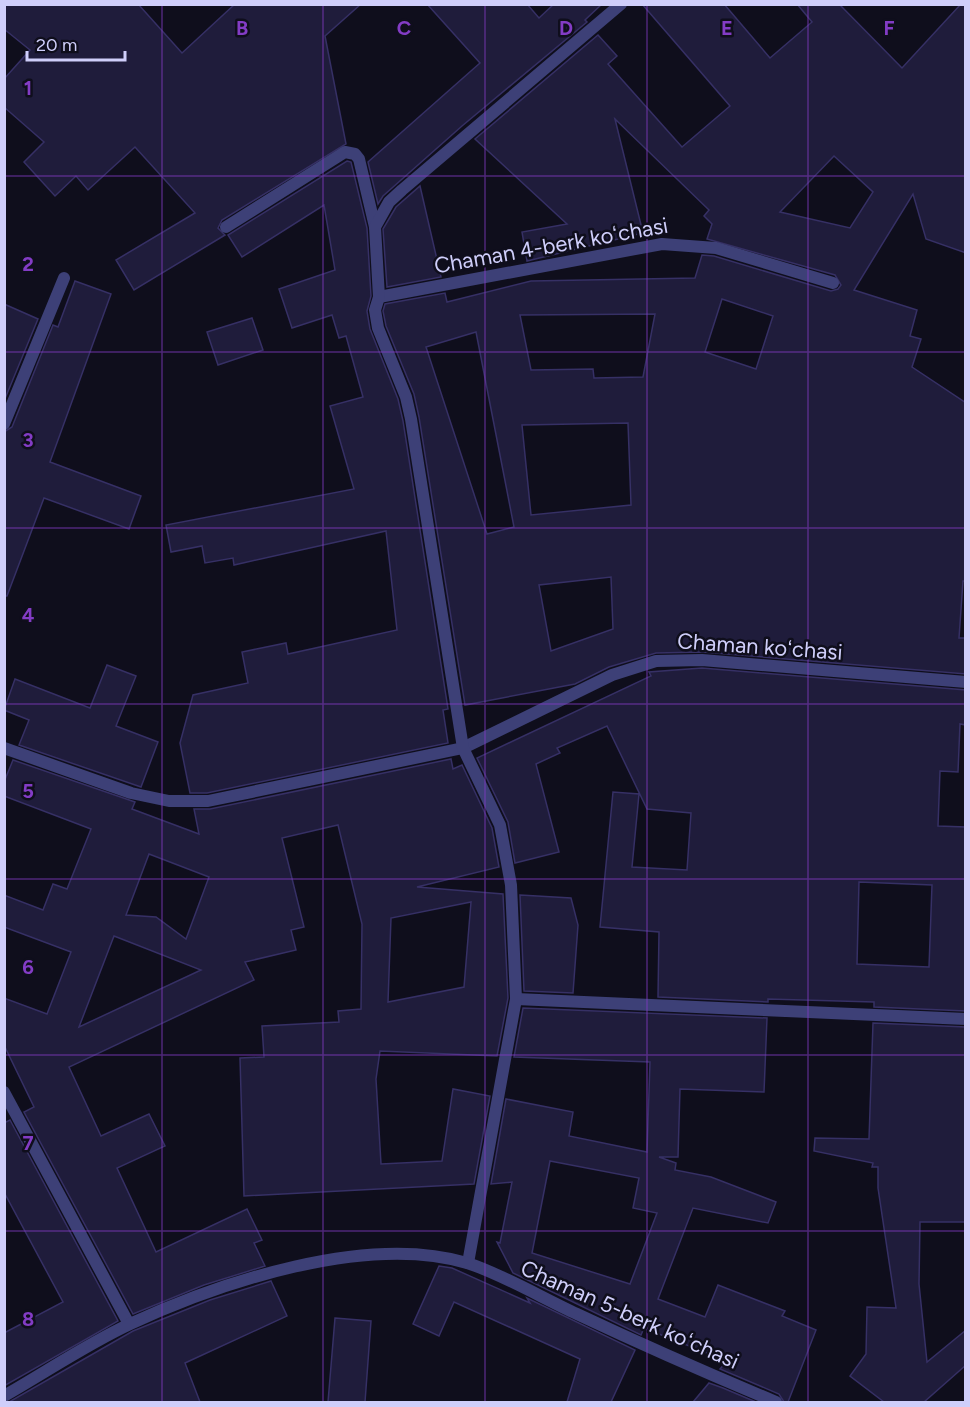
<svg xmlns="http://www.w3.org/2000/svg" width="970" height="1407" viewBox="0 0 970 1407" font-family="Figtree,sans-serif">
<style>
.building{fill:#1f1c3b;stroke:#363065;stroke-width:1.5;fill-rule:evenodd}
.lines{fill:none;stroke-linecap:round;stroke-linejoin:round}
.street{stroke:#3d4077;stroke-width:12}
.grid{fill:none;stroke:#833cc5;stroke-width:1.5;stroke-opacity:0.55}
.labels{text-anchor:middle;stroke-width:5;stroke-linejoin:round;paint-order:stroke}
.street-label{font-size:22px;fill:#cfcefa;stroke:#0f0e1c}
.grid-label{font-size:20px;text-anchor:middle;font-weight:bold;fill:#833cc5;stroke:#0f0e1c;stroke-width:5;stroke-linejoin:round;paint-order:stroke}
</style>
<rect width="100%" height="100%" fill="#0f0e1c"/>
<g class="building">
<path d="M4,4H138L182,53L235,4H361L325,36L346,144L222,220L218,228L225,235L134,290L116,260L195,213L135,147L88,190L76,176L55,196L24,162L44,142L4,107V79L30,50L4,29Z"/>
<path d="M427,4H527L539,18L554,4H602L585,20L587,22L462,126L383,196L378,204L368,162L480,63Z"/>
<path d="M642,4H724L770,58L812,22L797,4H839L902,68L961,4H966V253L926,239L913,194L854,290L917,310L910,336L921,339L912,367L966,403V581H963L959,638H966V674L703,652L656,653L609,667L575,684L465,705L419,417L414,394L386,326L383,311L385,304L445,293L447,302L531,281L695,278L702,255L714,256L831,291L838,289L841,285L835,275L707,239L712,224L704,216L709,210L615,119L643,233L527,261L522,232L567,224L475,139L598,35L617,56L608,64L682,147L730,106ZM834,156L873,192L850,228L780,212ZM722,299L773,316L756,369L705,352ZM655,314L643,377L594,378L593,369L531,370L520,315ZM476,332L514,527L487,534L426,347ZM628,423L631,505L531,515L522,425ZM611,577L613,629L551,651L539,585Z"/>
<path d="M347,161L351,162L367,228L371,296L367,311L370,329L398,399L403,421L448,709L443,710L448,743L207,793H190L180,743L193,695L248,683L242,652L286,643L288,654L397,630L386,531L234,565L233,558L205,563L202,546L171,552L166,525L354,489L330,406L363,397L346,336L339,338L332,315L292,328L279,289L335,270L324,205L242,257L228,235Z"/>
<path d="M420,186L441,277L387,287L383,229L396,207Z"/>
<path d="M75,281L111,294L50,462L141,496L129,529L44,498L7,596H4V432L12,427L53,325L58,327Z"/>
<path d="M4,304L38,319L4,401Z"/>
<path d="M252,318L263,350L218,365L207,332Z"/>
<path d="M107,665L136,676L116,726L158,742L141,787L19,745L29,720L4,710L15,679L90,708Z"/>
<path d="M702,668L966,690V725L960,724L958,772L940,771L938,826L966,827V1011L874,1007V1002L768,999V1002L658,997L659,932L600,927L613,792L639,794L632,867L687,870L691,813L647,809L607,726L557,748L560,753L536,764L559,852L515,863L508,822L477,758L651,676L649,672ZM859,882L932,885L929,967L857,964Z"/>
<path d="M451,759L453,769L462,765L492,828L499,867L417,887L503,894L508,998L497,1056L380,1051L376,1079L381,1164L442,1161L453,1089L490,1096L474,1184L244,1196L240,1058L264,1057L262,1026L339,1022L338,1011L361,1009L362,924L338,825L282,838L304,927L291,930L296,950L245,962L254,980L69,1067L101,1136L149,1114L165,1146L117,1168L156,1252L247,1209L262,1240L254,1243L265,1266L204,1285L133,1314L24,1112L34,1107L4,1045V998L47,1014L71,952L4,927V895L43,910L53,884L67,889L91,829L4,796V782L13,760L135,802L132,809L199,834L194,809H210ZM149,854L209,877L186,939L156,917L126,915ZM471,902L464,987L388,1002L391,918ZM114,936L201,970L79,1027Z"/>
<path d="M520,895L571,898L578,925L573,993L524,991Z"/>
<path d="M523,1008L767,1018L764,1092L680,1089L678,1157H659L676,1163L675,1170L711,1177L776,1202L768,1223L693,1208L658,1299L705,1317L718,1285L785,1311L782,1316L816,1330L788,1402H784L779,1394L720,1369L727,1361L644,1328L641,1335L513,1273L497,1242L500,1243L512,1182L491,1184L506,1099L573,1112L569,1136L647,1152L650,1062L514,1057ZM550,1161L639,1178L633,1208L657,1213L630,1284L532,1253Z"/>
<path d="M873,1023L966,1027V1222H920L919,1284L927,1362L966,1330V1365L924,1402H884L850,1376L866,1354L867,1307L896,1308L878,1188V1167H872L873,1163L814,1151L815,1138L869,1139Z"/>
<path d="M10,1120L118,1321L4,1386V1333L63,1302L4,1192V1123Z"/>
<path d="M439,1266L452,1268L530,1303L527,1298L635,1350L611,1402H567L580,1359L454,1302L439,1336L413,1324Z"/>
<path d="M271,1281L287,1316L185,1363L200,1402H9L133,1331L210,1300Z"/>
<path d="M335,1318L371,1321L365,1402H328Z"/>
<path d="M709,1383L723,1388L756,1402H693Z"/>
</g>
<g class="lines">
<g class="street">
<path d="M226,227L345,152L355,154L359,159L375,227"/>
<path d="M379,297L662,244L716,248L833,283"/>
<path d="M4,424L64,278"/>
<path d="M4,748L131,793L169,801H208L463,748L612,675L656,661L702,660L966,682"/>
<path d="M516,999L966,1019"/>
<path d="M4,1092L129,1324"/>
<path d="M468,1263L516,999L511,885L500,825L463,748L411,419L406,397L378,328L375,310L379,297L375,227L389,202L402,190L621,4"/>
<path d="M4,1396C46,1372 87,1344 130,1324C221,1282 367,1233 467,1263C500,1273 544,1299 577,1314C643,1345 709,1374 776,1402"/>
</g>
</g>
<path class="grid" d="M162,4V1402M323,4V1402M485,4V1402M647,4V1402M808,4V1402M4,176H966M4,352H966M4,528H966M4,704H966M4,879H966M4,1055H966M4,1231H966"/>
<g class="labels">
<g class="street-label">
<text transform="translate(551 245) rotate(-10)" y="8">Chaman 4-berk koʻchasi</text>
<text transform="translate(760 646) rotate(4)" y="8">Chaman koʻchasi</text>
<text transform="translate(630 1314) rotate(24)" y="8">Chaman 5-berk koʻchasi</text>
</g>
</g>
<g class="grid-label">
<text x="242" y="35">B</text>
<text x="404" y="35">C</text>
<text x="566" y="35">D</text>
<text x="727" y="35">E</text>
<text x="889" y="35">F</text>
<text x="28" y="95">1</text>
<text x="28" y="271">2</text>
<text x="28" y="447">3</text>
<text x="28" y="622">4</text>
<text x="28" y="798">5</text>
<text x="28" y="974">6</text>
<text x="28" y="1150">7</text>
<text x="28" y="1326">8</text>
</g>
<rect width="970" height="1407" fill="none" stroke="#cfcefa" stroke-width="12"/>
<path d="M27 51v9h98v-9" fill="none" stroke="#cfcefa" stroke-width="3"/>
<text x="36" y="51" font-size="18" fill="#cfcefa" stroke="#0f0e1c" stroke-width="4.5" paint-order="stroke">20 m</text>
</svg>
